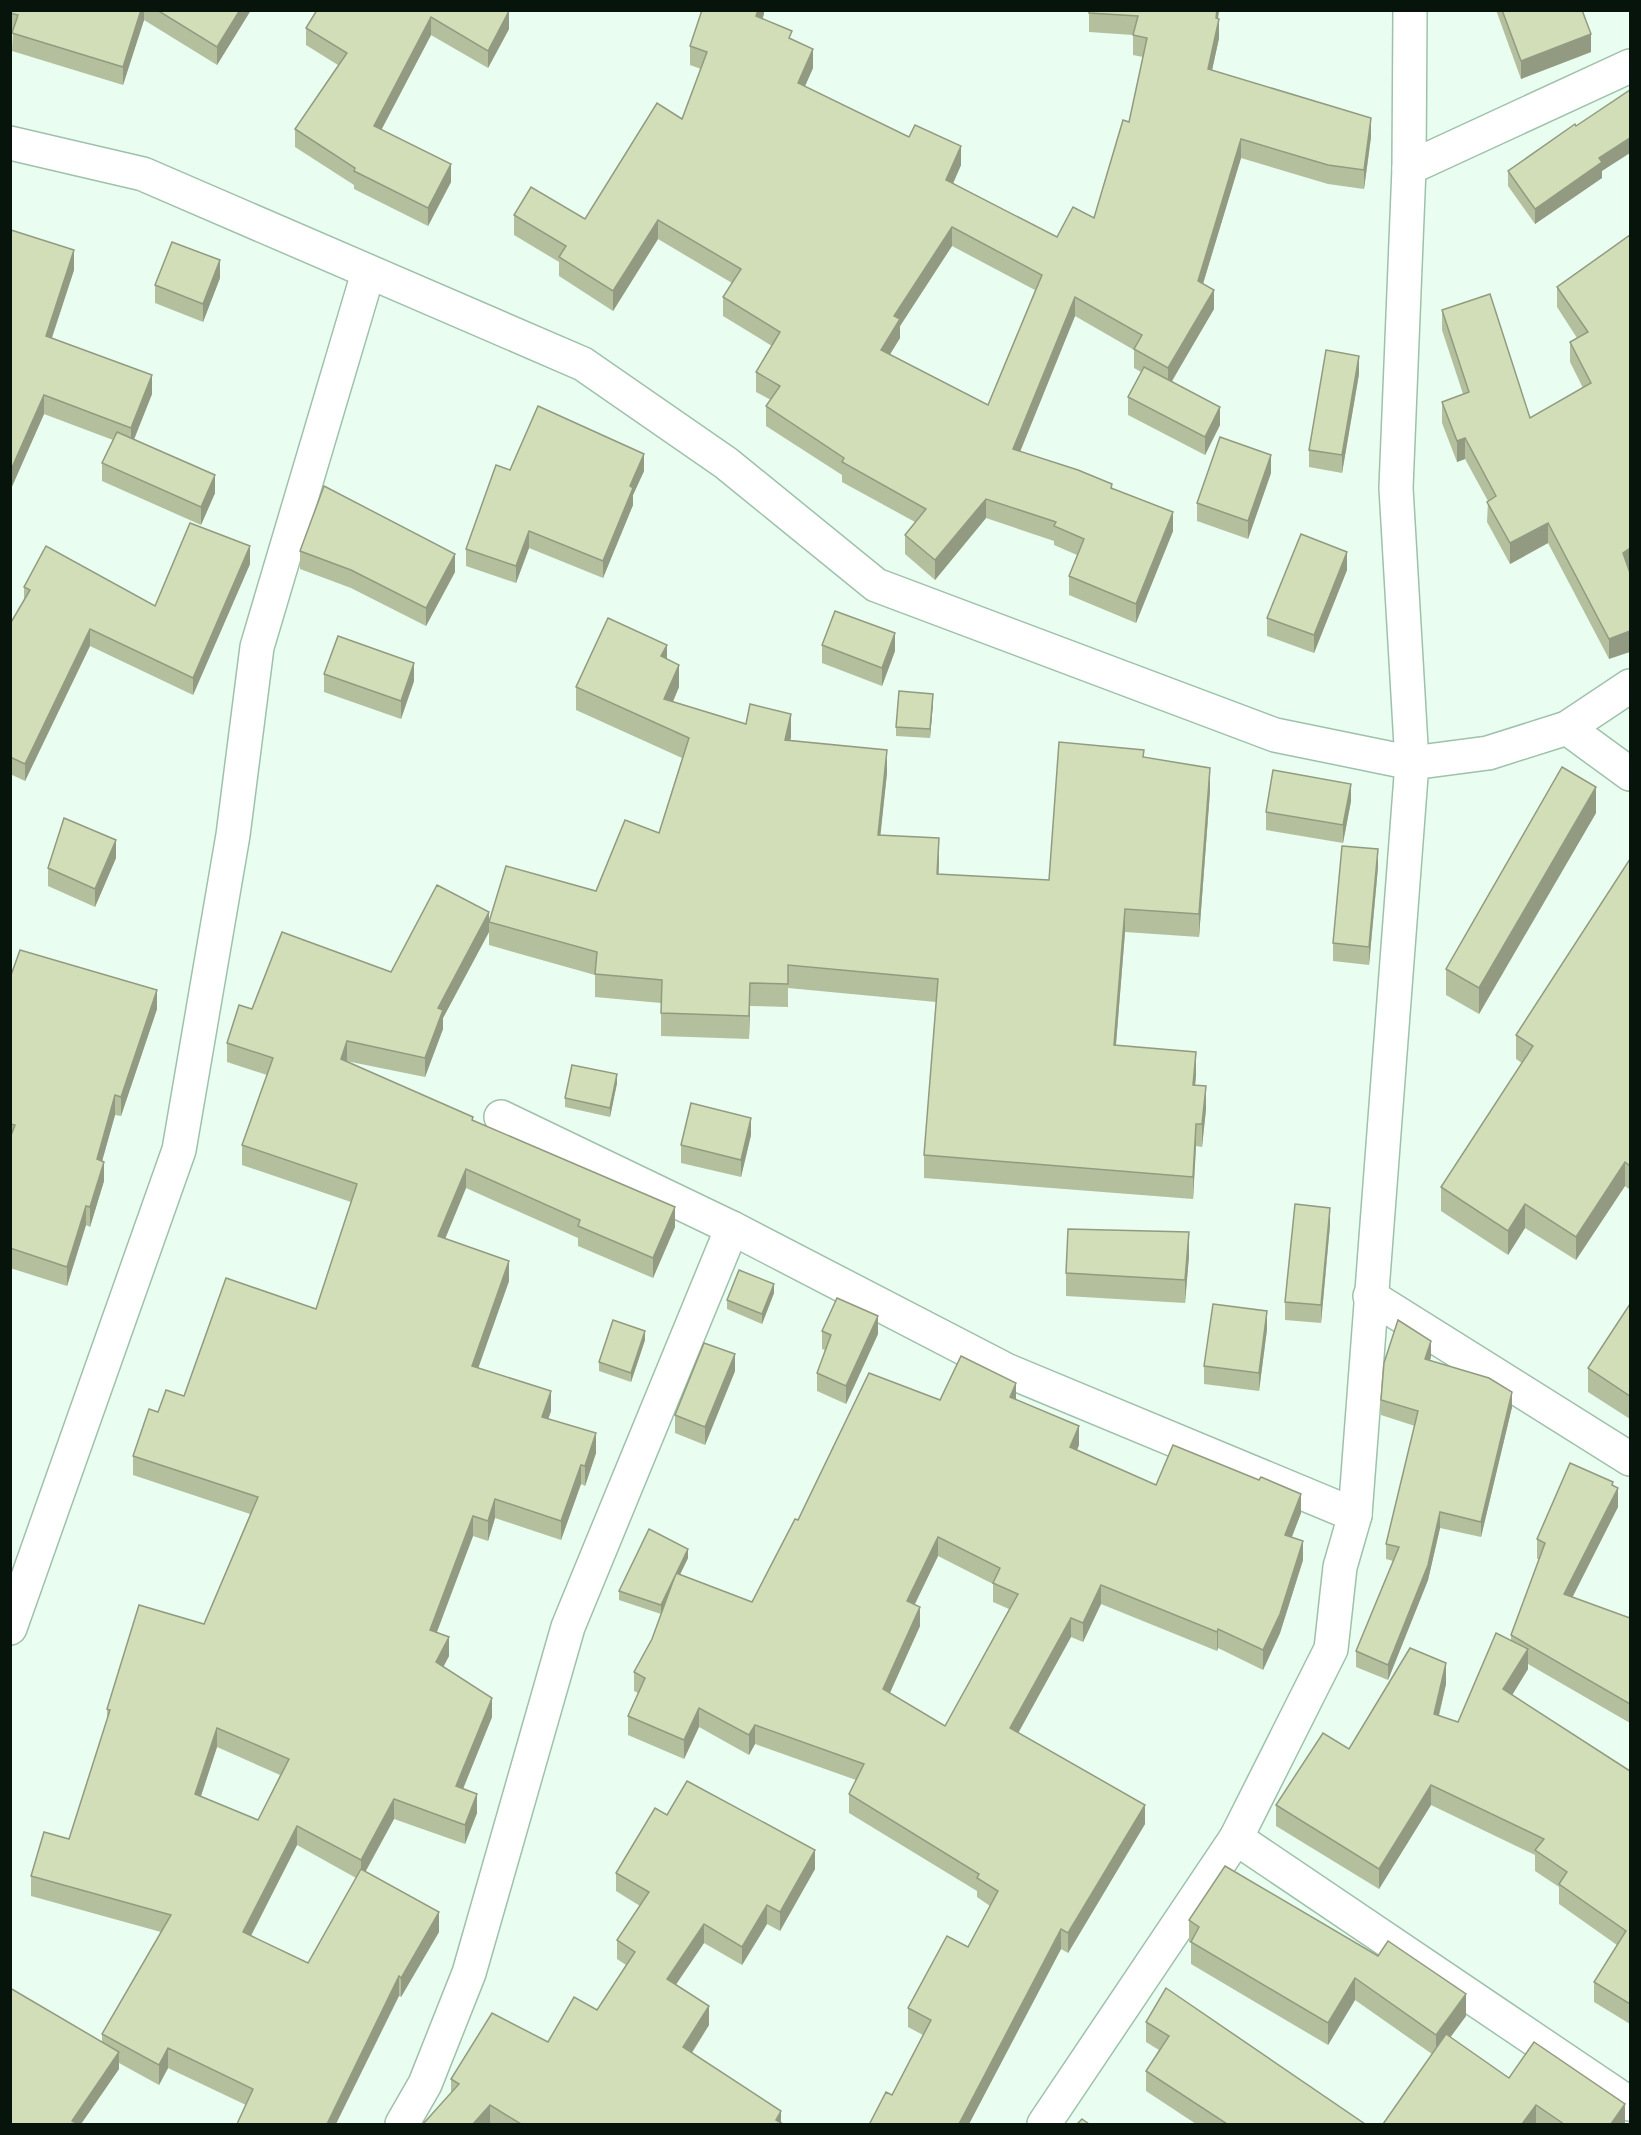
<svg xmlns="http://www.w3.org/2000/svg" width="1641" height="2135" viewBox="0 0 1641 2135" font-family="'DM Sans',sans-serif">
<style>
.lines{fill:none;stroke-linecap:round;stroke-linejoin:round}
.minor-casing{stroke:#9fc1ab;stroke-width:36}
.minor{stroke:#fff;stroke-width:33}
.wall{fill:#b4bf9e;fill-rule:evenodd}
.shaded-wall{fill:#929b81}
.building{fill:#d1deb8;stroke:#929b81;stroke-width:1.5;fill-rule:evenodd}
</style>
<rect width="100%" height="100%" fill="#e9fef0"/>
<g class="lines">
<g class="minor-casing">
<g id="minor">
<path d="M10,143L143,174L583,364L726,463L876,585L1275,735L1412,763L1488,753L1567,728L1630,686"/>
<path d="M1409,168L1630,66"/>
<path d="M1567,728L1630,774"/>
<path d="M501,1117L732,1228L1006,1370L1355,1515"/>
<path d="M1370,1296L1630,1459"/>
<path d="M10,1628L179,1150L233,835L257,647L368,273"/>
<path d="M1236,1838L1630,2104"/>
<path d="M402,2124L425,2084L469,1973L568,1627L732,1228"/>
<path d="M1044,2124L1236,1838L1331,1649L1340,1567L1355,1515L1412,763L1396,488L1409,168L1410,10"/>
</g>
</g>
<use href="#minor" class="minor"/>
</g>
<g class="wall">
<path d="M10,10H251L217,65L144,20L123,85L12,51L13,31H10Z"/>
<path d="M508,10L509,29L488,68L431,35L381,130L451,182L428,226L354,189V185L295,147V129L338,65L306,45V28Z"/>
<path d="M764,10L763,18L792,40L813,68L805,86L961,165L953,184L1057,237L1094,218L1129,122L1143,57L1133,55V35L1089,32V10H1219L1218,19L1219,38L1212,70L1371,137L1364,189L1328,184L1241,158L1203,284L1214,309L1171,381L1220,425L1205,455L1128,415V397L1141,372L1134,368V350L1075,316L1020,452L1112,489L1173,531L1136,623L1069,595V576L1077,555L1054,545V541L986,518L935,580L905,554V535L915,522L842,482V475L766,426V406L771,400L756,392V372L772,346L723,316V297L732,283L658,239L613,311L559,276V262L514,235V215L585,219L682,119L701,69L690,65V46ZM952,246L1035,290L988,405L890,354L900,338V326Z"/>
<path d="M1496,10H1582L1591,52L1521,79Z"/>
<path d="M1508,171H1602V178L1535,224L1508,186Z"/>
<path d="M10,232L74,270L52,338L152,394L134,439L215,493L201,525L102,481V463L113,440L44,414L10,491Z"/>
<path d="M1630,235L1629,570L1609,659L1548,543L1510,564L1487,522L1488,501L1465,459L1457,462L1442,423V402L1463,394L1442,330V310L1530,418L1583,388L1570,362V342L1577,338L1557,307V287Z"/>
<path d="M220,278L203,322L155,303V285Z"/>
<path d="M1359,374L1342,473L1309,467V450Z"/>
<path d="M510,470L644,471L633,495V505L603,578L529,548L516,583L466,566V549Z"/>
<path d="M1271,473L1248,539L1197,521V503Z"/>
<path d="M300,551L455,572L426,626L351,588L300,569Z"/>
<path d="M250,564L193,695L90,646L25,781L10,774V624L24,601V587L155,606Z"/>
<path d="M1347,570L1314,653L1267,636V618Z"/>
<path d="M822,645L895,651L882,686L822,663Z"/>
<path d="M667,659L679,687L673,702L746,724L791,737L790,741L887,773L880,835L939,861V874L1049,880L1144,757L1210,791L1199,937L1125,932L1116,1045L1196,1075L1195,1085L1206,1109L1202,1147L1196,1146L1193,1199L924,1178V1155L936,1002L788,988V1007L750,1006L749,1039L661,1036V1003L595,997V975L489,945V922L596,891L659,833L682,758L576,710V687Z"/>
<path d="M324,674L414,681L401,719L324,692Z"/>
<path d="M933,703L930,738L896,736V727Z"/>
<path d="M1351,801L1343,843L1266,830V812Z"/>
<path d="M1596,813L1479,1014L1446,995V969Z"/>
<path d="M116,858L95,907L48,886V868Z"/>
<path d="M1630,859V1190L1625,1186L1576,1260L1525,1228L1508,1255L1441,1211V1187L1522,1063L1516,1059V1035Z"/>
<path d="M1378,867L1369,965L1333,961V943Z"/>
<path d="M489,932L443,1018V1029L425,1077L346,1061L473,1120L675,1227L653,1278L578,1246V1238L466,1188L445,1239L509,1281L478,1368L551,1411L548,1419L596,1453L585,1486L581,1484L561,1540L495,1518L488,1541L473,1536L437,1632L449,1656L443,1667L492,1717L463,1789L477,1813L465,1844L394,1819L365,1871L439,1932L401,1997L399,1996L246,2105L168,2068L159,2085L119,2063V2069L81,2124H10L102,2042V2034L161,1932L31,1896V1876L69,1839L107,1721V1709L204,1624L250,1514L133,1475V1456L158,1412L184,1396L316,1309L351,1202L242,1165V1145L267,1075L227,1062V1043L252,1009L391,972ZM217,1747L280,1775L258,1820L201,1796ZM297,1845L356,1878L308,1963L251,1936Z"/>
<path d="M10,978L157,1009L121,1116L115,1115L102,1161L104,1181L90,1227L86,1225L67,1286L10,1268Z"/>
<path d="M617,1083L610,1117L565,1107V1098Z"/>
<path d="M751,1135L741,1177L681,1163V1145Z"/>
<path d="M1330,1225L1321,1323L1285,1320V1302Z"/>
<path d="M1189,1256L1185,1303L1066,1296V1273Z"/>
<path d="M774,1293L762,1324L727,1309V1300Z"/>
<path d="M1630,1304V1419L1588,1392V1368Z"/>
<path d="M1267,1329L1259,1391L1204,1384V1366Z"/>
<path d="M822,1331L878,1334L846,1404L817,1391V1373L825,1350L822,1349Z"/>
<path d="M645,1340L631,1382L599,1371V1362Z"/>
<path d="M1431,1357L1430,1360L1512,1407L1481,1537L1440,1528L1428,1580L1388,1680L1356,1667V1651L1393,1561L1386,1559V1544L1415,1426L1381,1415V1400Z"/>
<path d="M735,1371L705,1445L675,1433V1415Z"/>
<path d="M940,1400H1016L1079,1445L1077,1450L1156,1485L1301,1513L1292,1537L1303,1560L1280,1633L1263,1670L1218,1648L1217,1651L1101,1604L1083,1642L1071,1637L1018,1733L1145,1824L1068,1953L1061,1949L969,2124H870L892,2095L923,2035L908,2027V2008L968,1947L990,1906L977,1897V1891L849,1813V1794L856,1780L755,1744L749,1755L699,1727L684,1759L628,1735V1716L638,1693L634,1691V1672L652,1639L663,1609L661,1614L619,1600V1591L688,1558L680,1574L752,1602L798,1520ZM938,1556L993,1584V1602L1009,1609L945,1726L890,1693L920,1626L915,1604Z"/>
<path d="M1613,1485L1618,1507L1572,1597L1630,1618V1723L1528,1664V1669L1512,1695L1630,1771V2024L1594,2002V1982L1617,1945L1559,1904V1887L1535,1871V1855L1431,1805L1379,1889L1276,1826V1805L1349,1749L1446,1684L1439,1716L1458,1722L1511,1640V1635L1539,1559H1537V1539Z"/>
<path d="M667,1815L815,1869L780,1931L767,1924L742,1965L704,1943L675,1985L709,2025L692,2053L783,2124H492L490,2123L489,2124H423L451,2093V2079L548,2042L597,2010L626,1965L617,1959V1940L640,1906L616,1891V1873Z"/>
<path d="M1189,1920L1466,2016L1450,2037L1509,2078L1625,2124H1383L1432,2054L1355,2000L1328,2045L1191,1964V1943L1189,1942Z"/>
<path d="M1146,2022L1365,2124H1196L1146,2091V2071L1159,2050L1146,2042Z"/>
</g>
<g class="shaded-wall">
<path d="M141,10H144V20L123,85V67Z"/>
<path d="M240,10H251L217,65V47Z"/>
<path d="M758,10H764V14L756,35V16Z"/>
<path d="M1217,10H1219L1216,34L1219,19V38L1208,89V69Z"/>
<path d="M509,11V29L488,68V51Z"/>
<path d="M431,17V35L374,144V126Z"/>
<path d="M1591,34V52L1521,79V61Z"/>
<path d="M813,49V68L798,102V83Z"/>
<path d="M1371,118V137L1364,189V170Z"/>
<path d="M1630,138V153L1602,171V178L1535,224V209L1599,158Z"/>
<path d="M1241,139V158L1198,300V281Z"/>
<path d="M961,146V165L946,199V180Z"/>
<path d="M451,164V182L428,226V208Z"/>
<path d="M658,220V239L613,311V291Z"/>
<path d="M952,227V246L900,326V338L881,369V350L894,316Z"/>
<path d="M74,250V270L46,355V336Z"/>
<path d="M220,260V278L203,322V304Z"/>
<path d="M1214,290V309L1168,388V368Z"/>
<path d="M1075,297V316L1013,469V449Z"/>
<path d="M1359,356V374L1342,473V455Z"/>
<path d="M152,375V394L131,447V428Z"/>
<path d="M44,395V414L10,491V472Z"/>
<path d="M1220,407V425L1205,455V437Z"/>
<path d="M1465,438V459L1457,462V441Z"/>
<path d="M644,454V471L633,495V505L603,578V561L630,486Z"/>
<path d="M1271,455V473L1248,539V521Z"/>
<path d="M215,475V493L201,525V507Z"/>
<path d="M986,499V518L935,580V560Z"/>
<path d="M1173,512V531L1136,623V604Z"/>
<path d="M1548,523V543L1510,564V543Z"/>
<path d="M529,531V548L516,583V566Z"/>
<path d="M250,546V564L193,695V678Z"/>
<path d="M1630,548V569L1623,573V553Z"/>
<path d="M1347,552V570L1314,653V635Z"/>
<path d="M455,554V572L426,626V608Z"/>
<path d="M90,629V646L25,781V764Z"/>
<path d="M1630,631V652L1609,659V639Z"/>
<path d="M895,633V651L882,686V668Z"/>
<path d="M667,645V668L661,656Z"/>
<path d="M414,663V681L401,719V701Z"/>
<path d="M679,665V687L664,722V699Z"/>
<path d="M933,694V703L930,738V729Z"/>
<path d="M791,714V737L785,763V740Z"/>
<path d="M887,750V773L878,858V835Z"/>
<path d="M1210,768V791L1199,937V914Z"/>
<path d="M1351,784V801L1343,843V825Z"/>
<path d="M1596,787V813L1479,1014V988Z"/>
<path d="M939,838V861L937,897V874Z"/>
<path d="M116,840V858L95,907V889Z"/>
<path d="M1378,849V867L1369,965V947Z"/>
<path d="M1125,909V932L1114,1068V1045Z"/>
<path d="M489,912V932L443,1018V1029L425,1077V1058L438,1008Z"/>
<path d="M750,983V1006L749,1039V1016Z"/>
<path d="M157,990V1009L121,1116V1097Z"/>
<path d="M347,1041V1061L341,1078V1059Z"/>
<path d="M1196,1052V1075L1193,1108V1085Z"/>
<path d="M617,1074V1083L610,1117V1108Z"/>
<path d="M1206,1086V1109L1202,1147V1124Z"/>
<path d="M115,1095V1115L97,1179V1159Z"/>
<path d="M751,1118V1135L741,1177V1160Z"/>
<path d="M1196,1124V1146L1193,1199V1177Z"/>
<path d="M104,1162V1181L90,1227V1207Z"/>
<path d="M1625,1162V1186L1576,1260V1237Z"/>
<path d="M466,1169V1188L438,1256V1236Z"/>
<path d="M1525,1204V1228L1508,1255V1231Z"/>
<path d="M86,1206V1225L67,1286V1267Z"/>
<path d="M675,1207V1227L653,1278V1258Z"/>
<path d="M1330,1208V1225L1321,1323V1305Z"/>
<path d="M1189,1232V1256L1185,1303V1280Z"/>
<path d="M509,1261V1281L472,1386V1366Z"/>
<path d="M774,1284V1293L762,1324V1314Z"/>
<path d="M1267,1311V1329L1259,1391V1373Z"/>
<path d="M878,1316V1334L846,1404V1386Z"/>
<path d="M645,1331V1340L631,1382V1373Z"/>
<path d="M1431,1341V1357L1425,1374V1359Z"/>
<path d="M735,1354V1371L705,1445V1427Z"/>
<path d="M1016,1383V1402L1010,1397Z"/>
<path d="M551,1391V1411L542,1437V1417Z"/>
<path d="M1512,1392V1407L1481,1537V1522Z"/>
<path d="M1079,1426V1445L1070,1467V1447Z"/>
<path d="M596,1433V1453L585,1486V1466Z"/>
<path d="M581,1465V1484L561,1540V1521Z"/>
<path d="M1613,1482V1499L1618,1488V1507L1564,1614V1594Z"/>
<path d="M1301,1494V1513L1285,1554V1535Z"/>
<path d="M495,1499V1518L488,1541V1521Z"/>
<path d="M1440,1512V1528L1428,1580L1388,1680V1665Z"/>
<path d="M473,1516V1536L430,1650V1630Z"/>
<path d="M938,1537V1556L907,1620V1601Z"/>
<path d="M1303,1541V1560L1280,1633L1263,1670V1650Z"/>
<path d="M688,1549V1558L661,1614V1605Z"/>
<path d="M1101,1585V1604L1083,1642V1623Z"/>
<path d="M920,1607V1626L883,1708V1689Z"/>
<path d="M1071,1618V1637L1010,1748V1728Z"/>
<path d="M1218,1629V1648L1217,1651V1632Z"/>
<path d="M449,1637V1656L436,1681V1662Z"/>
<path d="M1528,1649V1669L1503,1710V1689Z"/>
<path d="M1446,1663V1684L1434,1735V1714Z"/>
<path d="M492,1698V1717L456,1806V1786Z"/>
<path d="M699,1708V1727L684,1759V1740Z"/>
<path d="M755,1725V1744L749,1755V1735Z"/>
<path d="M217,1728V1747L195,1814V1794Z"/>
<path d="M1431,1785V1805L1379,1889V1869Z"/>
<path d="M477,1794V1813L465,1844V1825Z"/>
<path d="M394,1799V1819L361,1880V1860Z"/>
<path d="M1145,1805V1824L1068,1953V1933Z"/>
<path d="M297,1826V1845L243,1951V1932Z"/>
<path d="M815,1850V1869L780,1931V1912Z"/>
<path d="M767,1905V1924L742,1965V1947Z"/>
<path d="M439,1912V1932L401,1997V1978Z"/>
<path d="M704,1924V1943L667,1998V1979Z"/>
<path d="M1061,1929V1949L969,2124H959Z"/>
<path d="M399,1976V1996L336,2124H327Z"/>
<path d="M1355,1978V2000L1328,2045V2023Z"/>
<path d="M1466,1994V2016L1436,2057V2035Z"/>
<path d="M709,2006V2025L683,2066V2047Z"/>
<path d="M168,2048V2068L159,2085V2065Z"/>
<path d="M119,2052V2069L81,2124H72V2121Z"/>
<path d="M1625,2104V2124H1611Z"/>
<path d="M490,2105V2123L489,2124H473Z"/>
<path d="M1536,2105V2124H1522Z"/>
<path d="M781,2111V2124L776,2120Z"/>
</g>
<g class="building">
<path d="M10,10H141L123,67L12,33L18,15L10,13Z"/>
<path d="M157,10H240L217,47Z"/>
<path d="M317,10H508L509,11L488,51L431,17L374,126L451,164L428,208L354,171L355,168L295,129L347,53L306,28Z"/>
<path d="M702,10H758L756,16L792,31L789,38L813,49L798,83L909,137L915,125L961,146L946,180L1057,237L1073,207L1094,218L1123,120L1129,122L1147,38L1133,35L1138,16L1089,13V10H1217L1216,18L1219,19L1208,69L1371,118L1364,170L1328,165L1241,139L1198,281L1214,290L1168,368L1134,349L1142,335L1075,297L1013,449L1078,470L1112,484L1111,488L1173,512L1136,604L1069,576L1084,539L1054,526L1056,522L986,499L935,560L905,535L926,509L842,462L844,458L766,406L780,386L756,372L780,332L723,297L741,269L658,220L613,291L559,257L566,246L514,215L531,187L585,219L657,103L682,119L707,52L690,46ZM952,227L1042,275L988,405L881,350L900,319L894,316Z"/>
<path d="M1502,10H1582L1591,34L1521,61Z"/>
<path d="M1630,90V138L1599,158L1602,162L1535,209L1508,171L1575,124L1576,126Z"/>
<path d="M11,230L74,250L46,336L152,375L131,428L44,395L10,472Z"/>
<path d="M1630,235V548L1623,553L1630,573V631L1609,639L1548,523L1510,543L1487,502L1496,496L1465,438L1457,441L1442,402L1469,392L1442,310L1490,294L1530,418L1591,383L1570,342L1588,332L1557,287Z"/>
<path d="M172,242L220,260L203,304L155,285Z"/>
<path d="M1326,350L1359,356L1342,455L1309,450Z"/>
<path d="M1144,367L1220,407L1205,437L1128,397Z"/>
<path d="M538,406L644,454L630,486L633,488L603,561L529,531L516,566L466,549L496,465L510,470Z"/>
<path d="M117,432L215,475L201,507L102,463Z"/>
<path d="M1220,437L1271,455L1248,521L1197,503Z"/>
<path d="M324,486L455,554L426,608L351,570L300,551Z"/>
<path d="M190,523L250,546L193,678L90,629L25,764L10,757V624L30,590L24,587L46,546L155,606Z"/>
<path d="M1301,534L1347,552L1314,635L1267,618Z"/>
<path d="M835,611L895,633L882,668L822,645Z"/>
<path d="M608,618L667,645L661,656L679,665L664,699L746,724L750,704L791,714L785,740L887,750L878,835L939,838L937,874L1049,880L1059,742L1144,750L1143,757L1210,768L1199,914L1125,909L1114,1045L1196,1052L1193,1085L1206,1086L1202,1124H1196L1193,1177L924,1155L938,979L788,965V984L750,983L749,1016L661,1013L662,980L595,974L597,952L489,922L506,866L596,891L625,820L659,833L689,738L576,687Z"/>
<path d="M338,636L414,663L401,701L324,674Z"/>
<path d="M899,691L933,694L930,729L896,727Z"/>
<path d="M1562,767L1596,787L1479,988L1446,969Z"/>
<path d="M1273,770L1351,784L1343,825L1266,812Z"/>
<path d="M64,818L116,840L95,889L48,868Z"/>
<path d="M1342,846L1378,849L1369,947L1333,943Z"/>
<path d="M1630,859V1166L1625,1162L1576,1237L1525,1204L1508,1231L1441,1187L1533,1046L1516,1035Z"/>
<path d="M437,885L489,912L438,1008L443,1010L425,1058L347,1041L341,1059L473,1117L472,1120L675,1207L653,1258L578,1226L580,1220L466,1169L438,1236L509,1261L472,1366L551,1391L542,1417L596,1433L585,1466L581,1465L561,1521L495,1499L488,1521L473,1516L430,1630L449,1637L436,1662L492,1698L456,1786L477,1794L465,1825L394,1799L361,1860L297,1826L243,1932L308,1963L361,1869L439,1912L401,1978L399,1976L327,2124H237L253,2089L168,2048L159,2065L102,2034L171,1915L31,1876L44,1832L69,1839L110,1710L107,1709L139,1605L204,1624L258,1497L133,1456L149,1409L158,1412L166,1390L184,1396L226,1278L316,1309L357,1184L242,1145L273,1058L227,1043L239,1005L252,1009L282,932L391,972ZM217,1728L289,1759L258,1820L195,1794Z"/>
<path d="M20,950L157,990L121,1097L115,1095L97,1159L104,1162L90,1207L86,1206L67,1267L10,1248V1138L15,1125L10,1124V978Z"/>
<path d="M572,1065L617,1074L610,1108L565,1098Z"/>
<path d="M691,1103L751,1118L741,1160L681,1145Z"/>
<path d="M1295,1204L1330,1208L1321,1305L1285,1302Z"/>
<path d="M1068,1229L1189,1232L1185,1280L1066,1273Z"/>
<path d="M739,1270L774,1284L762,1314L727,1300Z"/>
<path d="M837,1298L878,1316L846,1386L817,1373L831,1335L822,1331Z"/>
<path d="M1213,1304L1267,1311L1259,1373L1204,1366Z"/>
<path d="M1630,1304V1396L1588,1368Z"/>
<path d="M613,1320L645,1331L631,1373L599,1362Z"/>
<path d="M1398,1320L1431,1341L1425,1359L1489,1378L1512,1392L1481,1522L1440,1512L1428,1565L1388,1665L1356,1651L1399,1547L1386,1544L1418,1411L1381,1400L1384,1363Z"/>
<path d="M704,1343L735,1354L705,1427L675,1415Z"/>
<path d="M961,1356L1016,1383L1010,1397L1079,1426L1070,1447L1156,1485L1173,1445L1259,1480L1261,1477L1301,1494L1285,1535L1303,1541L1280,1614L1263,1650L1218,1629L1217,1632L1101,1585L1083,1623L1071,1618L1010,1728L1145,1805L1068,1933L1061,1929L959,2124H873L870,2123L886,2092L892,2095L931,2020L908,2008L947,1936L968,1947L998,1891L977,1878L979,1874L849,1794L864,1764L755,1725L749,1735L699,1708L684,1740L628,1716L645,1678L634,1672L652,1639L676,1573L752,1602L795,1519L798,1520L869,1373L940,1400ZM938,1537L1000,1568L993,1583L1018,1594L945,1726L883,1689L920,1607L907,1601Z"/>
<path d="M1570,1463L1613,1482L1612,1485L1618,1488L1564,1594L1630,1618V1704L1511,1635L1545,1543L1537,1539Z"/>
<path d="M649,1529L688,1549L661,1605L619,1591Z"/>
<path d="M1496,1633L1528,1649L1503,1689L1630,1771V2004L1594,1982L1626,1931L1559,1884L1567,1872L1535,1850L1544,1839L1431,1785L1379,1869L1276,1805L1323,1733L1349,1749L1410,1648L1446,1663L1434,1714L1458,1722Z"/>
<path d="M687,1781L815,1850L780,1912L767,1905L742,1947L704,1924L667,1979L709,2006L683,2047L781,2111L776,2120L783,2124H521L490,2105L473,2124H423L459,2084L451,2079L492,2013L548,2042L574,1997L597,2010L635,1952L617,1940L649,1892L616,1873L655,1808L667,1815Z"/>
<path d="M1225,1866L1378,1956L1388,1941L1466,1994L1436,2035L1355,1978L1328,2023L1191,1942L1199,1927L1189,1920Z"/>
<path d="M10,1988L119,2052L72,2121L78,2124H10Z"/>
<path d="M1166,1988L1365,2124H1227L1146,2071L1169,2036L1146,2022Z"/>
<path d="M1446,2034L1509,2078L1534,2042L1625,2104L1611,2124H1564L1536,2105L1522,2124H1383Z"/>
<path d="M1082,2119L1089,2124H1077Z"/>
</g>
<rect width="1641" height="2135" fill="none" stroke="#07140c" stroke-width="24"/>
</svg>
